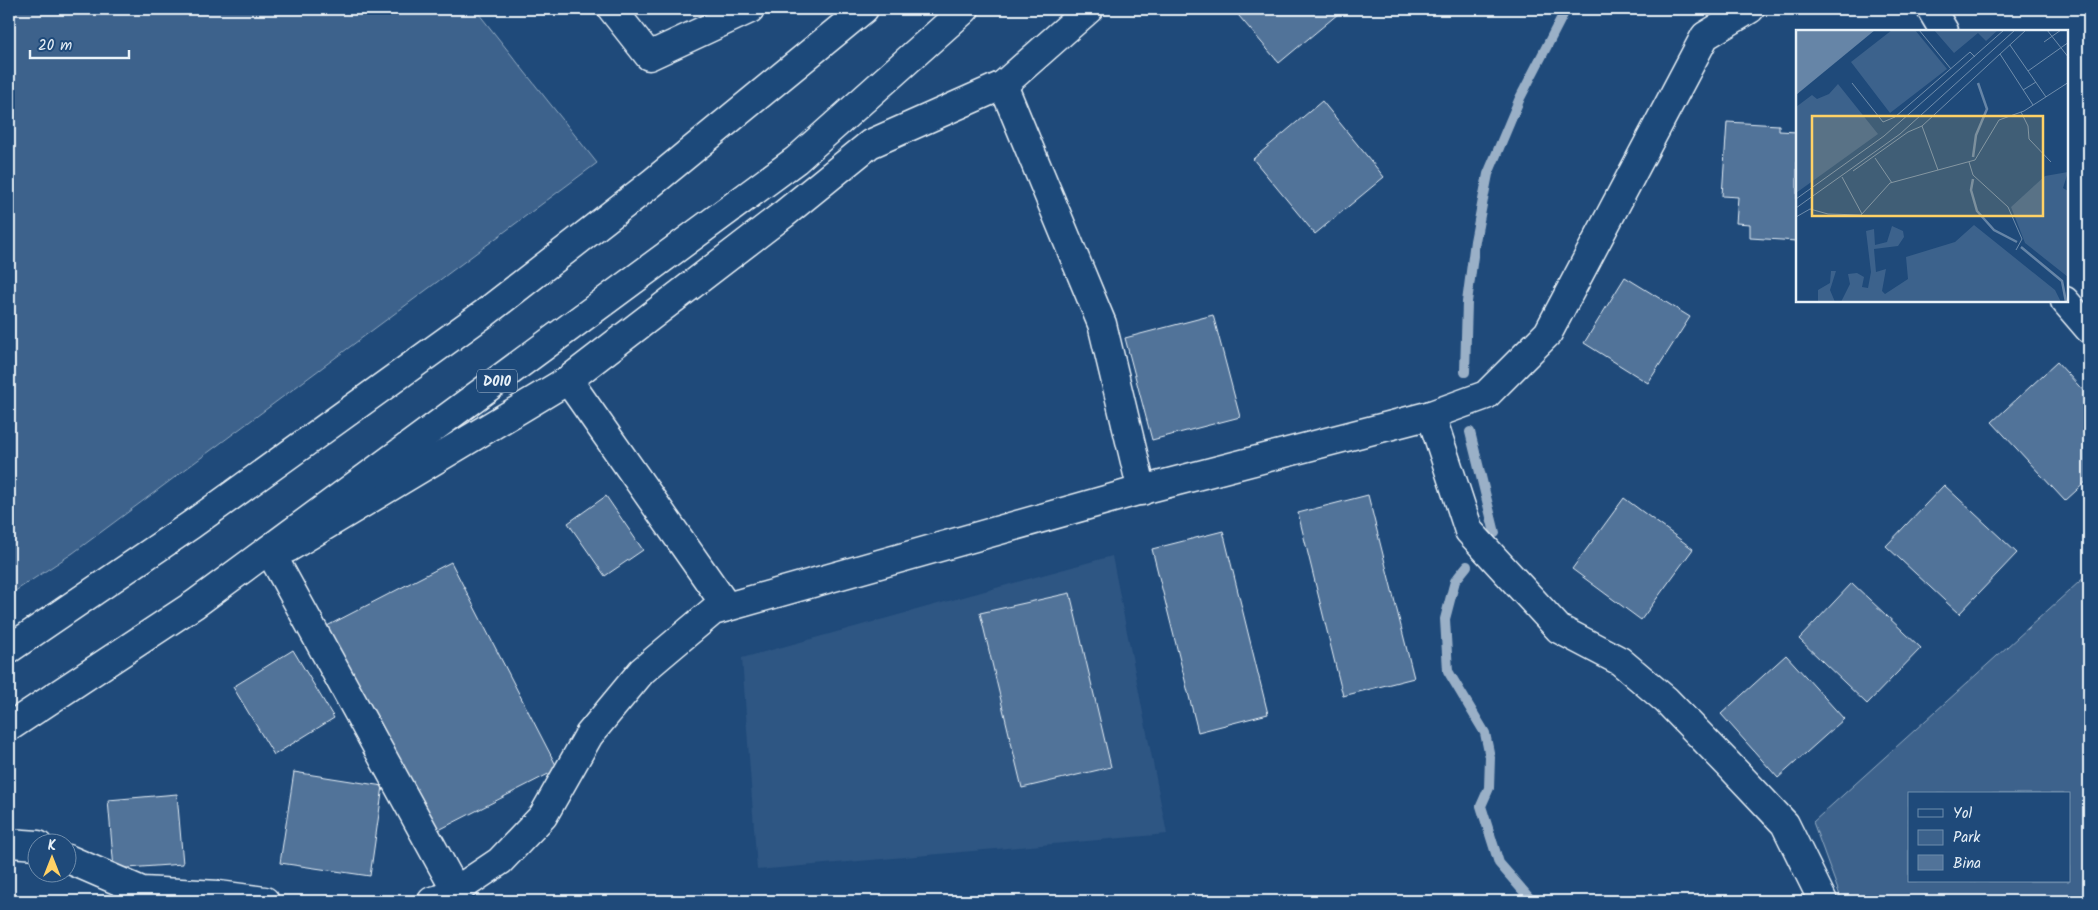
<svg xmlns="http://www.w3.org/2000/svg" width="2098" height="910" viewBox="0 0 2098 910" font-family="Kalam,sans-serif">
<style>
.built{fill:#2e5683}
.green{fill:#3c628c;stroke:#92aac2;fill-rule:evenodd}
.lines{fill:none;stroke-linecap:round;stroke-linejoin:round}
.stream{stroke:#9ab0c7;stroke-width:10}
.building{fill:#517399;stroke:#e8f1f8}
.minor-casing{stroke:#e8f1f8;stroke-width:31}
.highway-casing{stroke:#e8f1f8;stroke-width:31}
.minor{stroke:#1f4a7a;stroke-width:28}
.highway{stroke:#1f4a7a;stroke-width:28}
.labels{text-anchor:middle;stroke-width:4;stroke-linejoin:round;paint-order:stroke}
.shield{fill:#1f4a7a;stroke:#acbfd2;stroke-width:1}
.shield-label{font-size:14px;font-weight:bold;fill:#e8f1f8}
.inset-river{fill:none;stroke:#6685a7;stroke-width:2.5}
.inset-road{fill:none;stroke:#6f8dac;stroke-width:1}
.view{fill:#ffd166;fill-opacity:0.15;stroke:#ffd166;stroke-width:2.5}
.inset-edge{fill:none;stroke:#e8f1f8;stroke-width:2.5}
</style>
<rect width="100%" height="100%" fill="#1f4a7a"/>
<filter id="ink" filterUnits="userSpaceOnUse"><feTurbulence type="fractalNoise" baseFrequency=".02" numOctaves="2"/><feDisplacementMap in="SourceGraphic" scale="10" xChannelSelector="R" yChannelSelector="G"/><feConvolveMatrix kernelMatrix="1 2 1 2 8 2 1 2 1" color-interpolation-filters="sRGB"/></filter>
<g filter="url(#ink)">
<path class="built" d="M1112,556L1167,834L757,870L742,658Z"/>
<g class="green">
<path d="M9,9H475L597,163L73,553L9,595Z"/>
<path d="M2089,573V901H1842L1813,822ZM1909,794H2069V881H1909Z"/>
</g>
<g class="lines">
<g class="stream">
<path d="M1465,372L1467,302L1475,241L1488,174L1520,98L1566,9"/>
<path d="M1470,432L1495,533"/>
<path d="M1467,566L1455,581L1445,619L1448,671L1485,733L1490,757L1489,788L1481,806L1499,863L1532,901"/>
</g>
</g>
<g class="building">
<path d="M1233,9H1344L1279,63Z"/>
<path d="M1322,101L1384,177L1315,234L1253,159Z"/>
<path d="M1727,122L1779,125V131L1797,132V241L1750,238V224L1736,223L1738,197L1722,196Z"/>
<path d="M1625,277L1690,317L1648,383L1584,343Z"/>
<path d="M1213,315L1240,417L1152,440L1125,338Z"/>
<path d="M2057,362L2089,397V479L2065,501L1992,422Z"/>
<path d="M1944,485L2017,553L1959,614L1886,546Z"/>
<path d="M1368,495L1414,678L1343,696L1298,513Z"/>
<path d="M606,496L643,550L605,576L568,523Z"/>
<path d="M1624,498L1693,549L1641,620L1572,569Z"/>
<path d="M1223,531L1268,714L1198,732L1152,549Z"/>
<path d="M451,562L558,769L433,833L327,626Z"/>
<path d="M1852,583L1921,648L1867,704L1799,639Z"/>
<path d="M1070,593L1111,767L1022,788L980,613Z"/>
<path d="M293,650L334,718L274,755L233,687Z"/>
<path d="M1786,655L1844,719L1778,778L1721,714Z"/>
<path d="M294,772L383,786L370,876L280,863Z"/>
<path d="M177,794L183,864L114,869L108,800Z"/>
</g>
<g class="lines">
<g class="minor-casing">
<g id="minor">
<path d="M612,9L649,56L750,9"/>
<path d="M1931,9L1944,31"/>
<path d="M1003,85L1102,324L1142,491"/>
<path d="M2065,301L2089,329"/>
<path d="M568,380L727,607"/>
<path d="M1431,415L1469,531L1559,629L1620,661L1666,700L1733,769L1785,824L1823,901"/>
<path d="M288,548L568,380L784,214L870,144L1003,85L1089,9"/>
<path d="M273,557L456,891"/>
<path d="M9,843L38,845"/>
<path d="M68,859L142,891L219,895L265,901"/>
<path d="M432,901L445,898L500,861L543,816L589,735L642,671L713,611L1134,492L1431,415L1486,395L1548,333L1705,36L1750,9"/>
</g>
</g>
<g class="highway-casing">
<g id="highway">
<path d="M9,649L191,525L485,313L652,183L864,9"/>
<path d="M9,727L195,604L796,160L965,9"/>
</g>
</g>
<use href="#minor" class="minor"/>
<use href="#highway" class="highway"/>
</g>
</g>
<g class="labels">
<rect class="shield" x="477" y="369.5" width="40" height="23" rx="4"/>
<g class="shield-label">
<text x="497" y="386">D010</text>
</g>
</g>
<g transform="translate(1796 30)">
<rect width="272" height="272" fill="#1f4a7a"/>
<path d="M96,0H119L151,39L94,83L55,32ZM138,0H202L190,11L182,3L158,23ZM42,54L82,104L0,163V77L16,65L21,69L33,64ZM272,142L267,158L272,161V247L229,213L215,177L249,146ZM178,195L259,260L265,272H45L54,254L52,244L61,243L68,247L66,257L72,258L75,242L70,201L78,199L79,215L91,212L96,196L107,201L108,207L102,216L78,219L80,242L90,239L86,261L89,264L112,249L110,227L159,212ZM35,241H40L34,260L39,272H22V260L34,253Z" fill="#3c628c"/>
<path d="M0,0H79L0,65Z" fill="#6685a7"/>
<path class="inset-river" d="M177,127L180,105L191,79L182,53M177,149L175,160L181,181L198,200L221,212M225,217L266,251L270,272"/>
<path class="inset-road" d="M123,0L155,39M251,0L273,28M248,12L265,0M214,15L250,67M204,24L237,75M232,41L273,12M56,53L87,92L99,87L174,22L179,27M227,60L240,52M225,82L232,96L233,109L255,132M126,96L142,140M79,128L96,153M173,132L177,145L212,177L226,209L220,220M57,141L112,102L126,96L230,0M46,147L66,184M0,169L88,106L208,0M0,178L104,104L219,0M0,187L14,179L32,184L65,185L94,153L179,130L203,90L228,81L273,52"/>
<path class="view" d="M16,86H247V186H16Z"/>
<rect width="272" height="272" class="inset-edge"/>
</g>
<rect width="2098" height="910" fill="none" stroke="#1f4a7a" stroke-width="30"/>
<rect x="15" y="15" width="2068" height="880" fill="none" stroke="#e8f1f8" stroke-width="2" filter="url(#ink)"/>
<rect x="1908" y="792" width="162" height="90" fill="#1f4a7a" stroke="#6f8dac"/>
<rect x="1918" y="809" width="25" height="8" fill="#1f4a7a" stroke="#6f8dac"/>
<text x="1953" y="818" font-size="15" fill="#e8f1f8">Yol</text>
<rect x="1918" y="830" width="25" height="15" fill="#3c628c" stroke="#6f8dac"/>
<text x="1953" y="842" font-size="15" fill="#e8f1f8">Park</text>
<rect x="1918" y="855" width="25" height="15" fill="#517399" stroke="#6f8dac"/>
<text x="1953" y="868" font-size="15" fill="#e8f1f8">Bina</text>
<g transform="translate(52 858)"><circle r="24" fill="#1f4a7a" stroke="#6f8dac"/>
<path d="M0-4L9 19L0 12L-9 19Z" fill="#ffd166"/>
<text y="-8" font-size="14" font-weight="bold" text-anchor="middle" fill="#e8f1f8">K</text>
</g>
<path d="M30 50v8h99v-8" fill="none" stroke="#e8f1f8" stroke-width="2.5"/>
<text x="38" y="50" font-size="15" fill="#e8f1f8" stroke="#1f4a7a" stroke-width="4" paint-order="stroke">20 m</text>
</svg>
